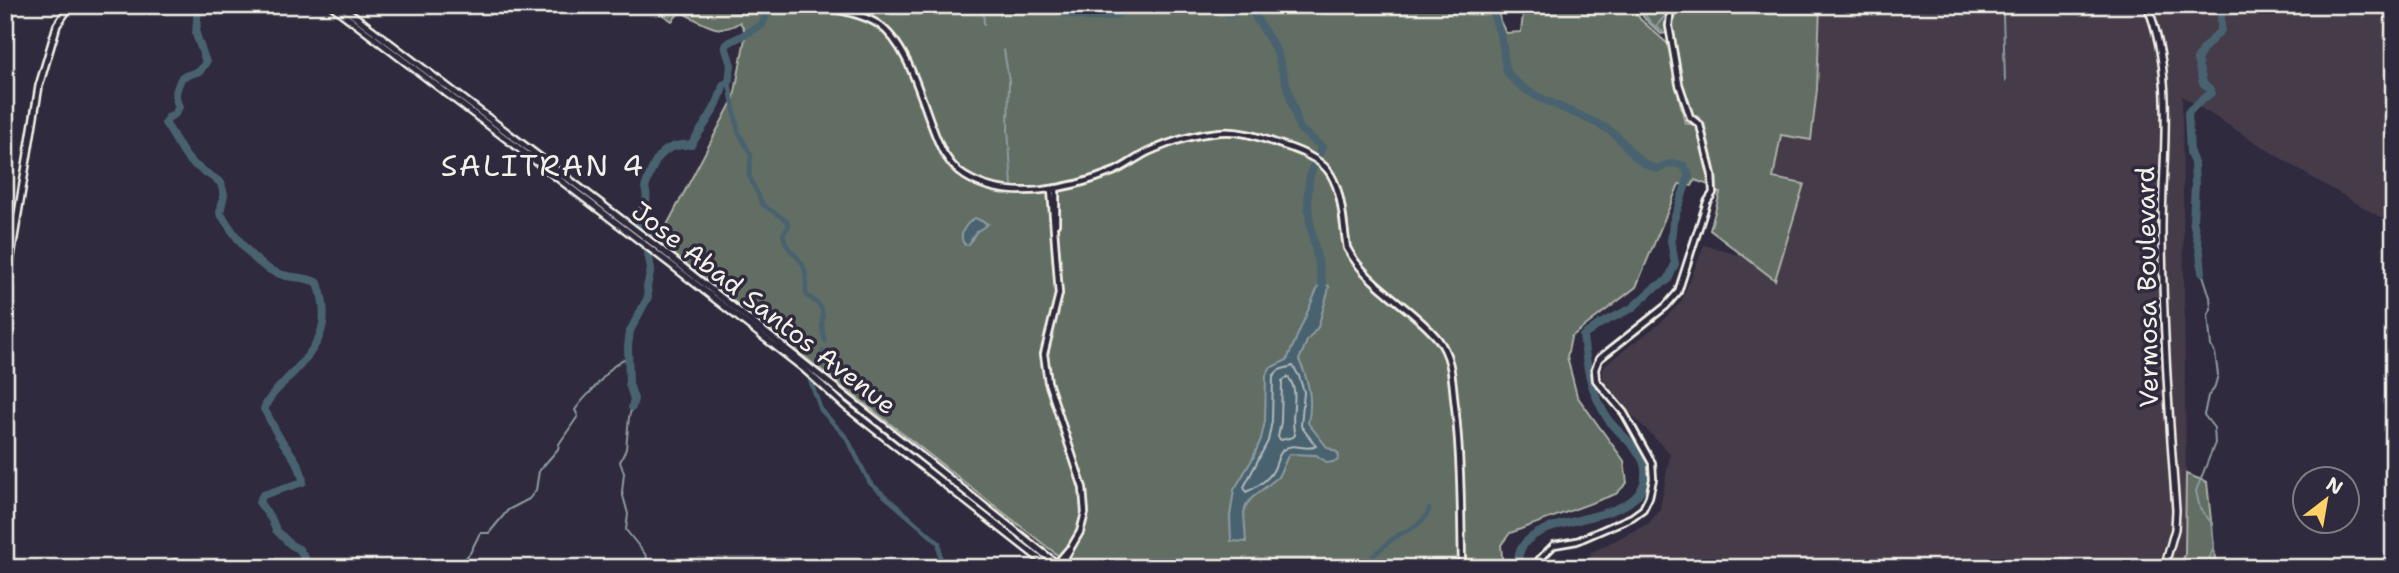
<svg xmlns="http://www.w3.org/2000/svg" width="2399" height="573" viewBox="0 0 2399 573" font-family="'Shantell Sans',sans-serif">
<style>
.built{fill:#453a4a}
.green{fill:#626e63;stroke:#abb0a6;stroke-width:2}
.water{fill:#496270;stroke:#8d9ba0;stroke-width:2}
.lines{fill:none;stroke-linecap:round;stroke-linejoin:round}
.shore{stroke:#b0b8b8;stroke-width:2}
.stream{stroke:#8d9ba0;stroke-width:2}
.canal{stroke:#496270;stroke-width:4.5}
.river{stroke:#496270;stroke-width:8}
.tertiary-casing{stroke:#f4f1e8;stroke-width:10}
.secondary-casing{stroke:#f4f1e8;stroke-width:10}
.tertiary{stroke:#2f2a3d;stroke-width:4.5}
.secondary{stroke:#2f2a3d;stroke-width:5}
.labels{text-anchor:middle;stroke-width:7;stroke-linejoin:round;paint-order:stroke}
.street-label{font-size:26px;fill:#f4f1e8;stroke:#2f2a3d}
.quarter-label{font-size:30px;letter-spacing:2px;fill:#f4f1e8;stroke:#2f2a3d}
</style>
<rect width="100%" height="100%" fill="#2f2a3d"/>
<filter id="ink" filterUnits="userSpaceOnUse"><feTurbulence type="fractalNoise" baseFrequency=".0143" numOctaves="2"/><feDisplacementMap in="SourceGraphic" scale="14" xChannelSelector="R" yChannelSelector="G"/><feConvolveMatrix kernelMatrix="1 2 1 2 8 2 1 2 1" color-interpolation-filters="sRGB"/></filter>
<g filter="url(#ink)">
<path class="built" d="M1684,5H2394V225L2306,174L2182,96L2186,474L2185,555L2178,568H1590L1592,562L1590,553L1649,523L1660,509L1670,454L1633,416L1603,379V369L1607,363L1660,323L1681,302L1704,245L1742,256L1710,230L1720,199V190Z"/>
<g class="green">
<path d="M648,5H1497L1500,21L1506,33L1521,32L1524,5H1632L1640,19L1669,45L1675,80L1685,123L1697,125L1711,186L1695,180L1692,186L1679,184L1636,287L1571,337L1567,357L1577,396L1624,461L1627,483L1616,494L1510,533L1501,545L1503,568H1074L658,242L734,98L746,33L740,22C718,37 704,23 683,13L678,14L672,21Z"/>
<path d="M1635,5H1667L1669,33L1661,34L1645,19Z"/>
<path d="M1672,5H1820L1817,89L1811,140L1781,135L1773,178L1804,184L1775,280L1710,230L1720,193L1716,192L1715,176L1702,122L1698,118L1692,117C1681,82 1667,42 1672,5Z"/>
<path d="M2186,474L2207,482L2216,568H2178L2185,555Z"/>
</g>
<g class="water">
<path d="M975,218L988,224L976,232L969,244L965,245C957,236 965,224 975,218Z"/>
<path d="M1324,285L1329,286L1328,292L1318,327L1307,341L1299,360C1309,381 1313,400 1308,423L1327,447L1338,453L1339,457L1337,461L1328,463L1316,455L1289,454L1278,477L1252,498L1246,505L1244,513L1246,542L1231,541L1230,516L1234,490L1253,458L1261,439L1265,421L1266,375L1270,368L1287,360L1318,287Z"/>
</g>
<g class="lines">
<g class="shore">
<path d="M1293,366L1299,376L1304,392L1301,426L1316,446C1305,452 1294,441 1283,450C1277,456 1277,464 1273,471C1268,480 1254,489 1246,492L1244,487L1268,441L1272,421L1273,376L1279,370Z"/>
<path d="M1288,377C1302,394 1288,416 1295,435L1293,437L1281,440L1278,437L1281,422L1282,381Z"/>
</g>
<g class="stream">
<path d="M983,5L984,24"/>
<path d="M1638,5L1651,23L1663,32"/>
<path d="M1672,12L1674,5"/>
<path d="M2003,14L2005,82"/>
<path d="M1672,18L1681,79L1693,116"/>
<path d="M1656,26L1665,16L1667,5"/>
<path d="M1004,50L1009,81L1008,129L1012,185"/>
<path d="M1697,116L1704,122L1716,174L1717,192"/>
<path d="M2202,272L2210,297L2211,309L2208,315L2211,346L2215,353L2218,375L2214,389L2208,396L2204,415L2214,428L2215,443L2196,491L2200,509L2212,523L2214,546L2206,568"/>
<path d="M632,407L629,417L626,449L620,462L624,473L622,492L628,514L626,530L645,554L651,568"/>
<path d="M457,568L470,553L480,533H489L508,510L529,499L536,490L539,471L558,449L559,444L578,416L575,410C581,401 587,396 594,388C606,376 611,364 628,357"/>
</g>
<g class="canal">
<path d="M729,82L738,131L751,155L749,176L763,205L787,221L789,226L783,234C788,256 799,253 804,268C808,277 804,287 807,296C835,313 815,316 825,341"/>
<path d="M823,351L810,380L821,410L847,438L870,483L939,543L941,568"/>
<path d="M1361,568C1370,559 1380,549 1390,541C1403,530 1424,527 1429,509"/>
</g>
<g class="river">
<path d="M198,5L196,34L206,62L200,71L182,77C177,87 173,96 179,107L175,114L169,117L165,123C174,135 179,149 189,160C198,169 211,175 221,183L224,195L220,213C236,236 253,266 280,274C293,279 306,276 318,283C333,326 318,348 287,379C278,389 269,396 264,409C269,417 273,427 278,435C287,450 302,464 303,482L263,495L259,502L272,520L276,530L291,545L299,549L305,558L298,568"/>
<path d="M1043,5C1070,16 1108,26 1133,5"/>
<path d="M1221,5L1224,11L1229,14L1246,7L1252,11L1276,50L1300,129L1322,147C1319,154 1314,163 1311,172C1301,210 1318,251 1323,288L1321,293"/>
<path d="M1491,5C1494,18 1499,29 1502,42C1505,52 1503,64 1508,73C1526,100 1585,113 1612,132C1630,146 1632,162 1658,169C1668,164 1672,161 1684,166L1689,176L1673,222L1671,241L1675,264L1668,280L1654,288L1632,308L1600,324L1583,336C1587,369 1590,389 1607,418C1618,434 1643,449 1645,469C1652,536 1510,503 1518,568"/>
<path d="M651,238L650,234L641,228L638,214C645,206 649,199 645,188C653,163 660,143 691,145C703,126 719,107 723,85L729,82L731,65L725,46L730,42L762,25L766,15L758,5"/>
<path d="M2202,272L2200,252L2193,221L2195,185L2194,163L2190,153L2188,113L2191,109L2211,93L2210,89L2203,83L2197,60L2203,49L2221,30V5"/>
<path d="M632,407L634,399L629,384L628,346L630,331L648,297L647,287L651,269L648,253"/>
</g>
<g class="tertiary-casing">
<g id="tertiary">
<path d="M810,5C832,9 859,12 878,24C914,49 923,114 943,152C949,161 955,170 965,176C1008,203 1071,189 1115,171C1126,166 1136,158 1148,152C1170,142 1195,134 1220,132C1242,130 1261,138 1282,145C1298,150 1323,160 1331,175C1343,195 1343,225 1347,248C1367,286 1411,306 1438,339C1453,358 1452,383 1455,406C1461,460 1461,513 1462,568"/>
<path d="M1056,188V224"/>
<path d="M1051,189L1059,294L1044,354L1048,382L1083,488L1085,513L1080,532L1059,568"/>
<path d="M159,568L175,563L192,568"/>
<path d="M1053,568L1069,549"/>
<path d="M1540,568L1539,560L1554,545L1577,541L1632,517L1643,509L1649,497L1653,479L1652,463L1624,413L1596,380L1595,369L1599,359L1666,306L1678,292L1707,202L1713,193L1712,175L1700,125L1690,117L1679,84L1669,26L1671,5"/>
</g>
</g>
<g class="secondary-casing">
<g id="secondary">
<path d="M331,5L669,263L803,368L845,406L1051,568"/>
<path d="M340,5L654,244L1062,568"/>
<path d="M2147,5C2177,79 2161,160 2162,238C2163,329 2169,419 2176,510L2175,529L2164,568"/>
<path d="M5,293L39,86L57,25L71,5"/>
</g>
</g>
<use href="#tertiary" class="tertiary"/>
<use href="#secondary" class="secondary"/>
</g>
</g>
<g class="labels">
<g class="street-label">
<text transform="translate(2147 287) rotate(-91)" y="9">Vermosa Boulevard</text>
<text transform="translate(764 308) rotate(38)" y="9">Jose Abad Santos Avenue</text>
</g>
<g class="quarter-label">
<text x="543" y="176">SALITRAN 4</text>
</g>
</g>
<rect width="2399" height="573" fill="none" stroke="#2f2a3d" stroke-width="28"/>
<rect x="14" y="14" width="2371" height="545" fill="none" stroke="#f4f1e8" stroke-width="2.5" filter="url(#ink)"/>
<g transform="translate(2326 500) rotate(31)"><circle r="33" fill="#2f2a3d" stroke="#7e7a81" stroke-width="2"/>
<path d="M0-5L12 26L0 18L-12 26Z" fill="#ffd166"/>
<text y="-10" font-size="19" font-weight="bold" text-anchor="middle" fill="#f4f1e8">N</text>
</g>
</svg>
